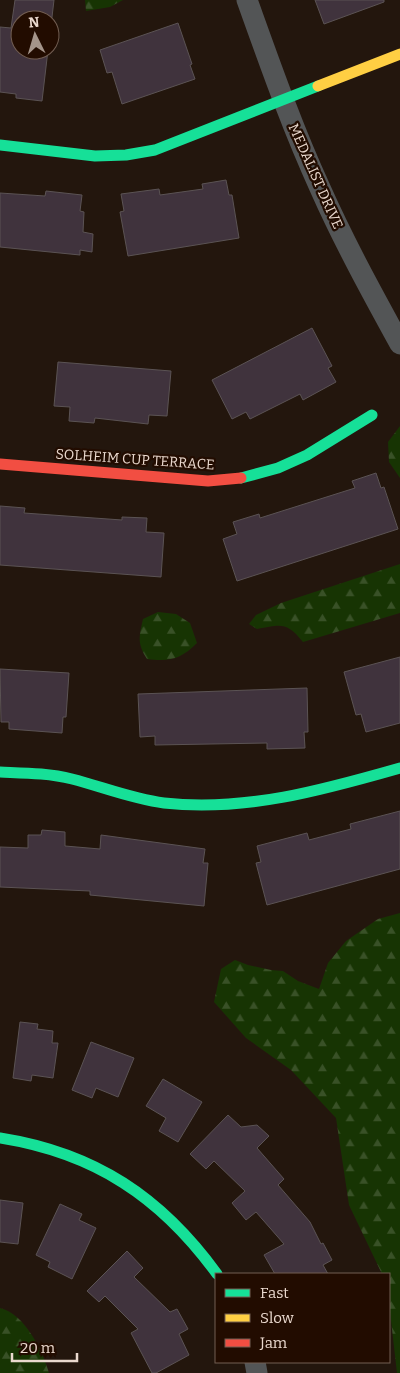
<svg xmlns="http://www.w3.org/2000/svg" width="400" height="1373" viewBox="0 0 400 1373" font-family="Bitter,serif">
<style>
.forest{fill:url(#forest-firs)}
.building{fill:#40333d;stroke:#5b5354}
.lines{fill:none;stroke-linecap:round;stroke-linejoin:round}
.street{stroke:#535556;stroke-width:21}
.fast{stroke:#16e098;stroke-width:11}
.slow{stroke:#ffcf43;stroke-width:11}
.jam{stroke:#f24e42;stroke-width:11}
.labels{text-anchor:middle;stroke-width:4.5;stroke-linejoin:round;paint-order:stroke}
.street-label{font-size:14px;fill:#ead9ce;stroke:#220c00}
</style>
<defs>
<pattern id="forest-firs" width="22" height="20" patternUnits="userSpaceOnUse" patternTransform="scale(1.25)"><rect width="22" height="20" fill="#173403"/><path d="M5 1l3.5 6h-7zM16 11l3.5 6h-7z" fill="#395127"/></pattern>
</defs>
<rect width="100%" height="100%" fill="#23160d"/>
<g class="forest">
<path d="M85,0H123L110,7L86,11Z"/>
<path d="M400,426V478L389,462L388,442Z"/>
<path d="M400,564V613L303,642C286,621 281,625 257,629L249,624L256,615L281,603Z"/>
<path d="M158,612L176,614L190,623L197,643C181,659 170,662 147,659C137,643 139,637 143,619Z"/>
<path d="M400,913V1373H397L389,1303V1274H382L349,1205L336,1118L291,1070L246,1038L214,1002L221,969L235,960L248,965L271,970L283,971L298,981L319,989L328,963L346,941L378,919Z"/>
<path d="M0,1308C25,1314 42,1350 49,1373H0Z"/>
</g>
<g class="building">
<path d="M15,0H54L50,34V20H20V50H48L42,101L16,98V94L0,92V27L11,28Z"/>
<path d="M315,0H384V2L324,24Z"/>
<path d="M178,23L192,64L190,65L195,79L122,104L112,72L107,73L100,50Z"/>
<path d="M226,180L229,195H232L239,238L128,256L120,212L124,211L121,194L159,189L160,195L203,189L202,184Z"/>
<path d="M46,191L82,195L80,211L84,212L83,232L93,234L92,252L80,250V255L0,247V193L45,196Z"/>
<path d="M312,328L332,366L328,368L336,382L303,400L300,394L250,419L246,412L232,419L212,380Z"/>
<path d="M58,362L171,371L167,416L149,415L148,424L95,418L94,423L69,421L70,407L54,406Z"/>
<path d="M376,473L381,488L384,487L398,529L237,581L223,539L237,534L233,522L259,514L260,518L355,488L352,481Z"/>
<path d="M0,506L25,508L24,513L122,520V517L147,518L146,532L164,533L161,577L0,565Z"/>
<path d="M400,657V723L366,732L361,714L356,715L344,672Z"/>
<path d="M0,669L69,673L66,717H63L62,733L9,729V722H1Z"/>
<path d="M307,688L308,732H304L305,748L267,749V743L155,745V736L140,737L138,694Z"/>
<path d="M400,811V869L267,905L256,863L261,862L257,846L307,833L309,840L351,829L350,824Z"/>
<path d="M42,830L65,832V846L100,849L101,835L205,849L203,863H208L204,906L90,895V891L0,887V847L28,848V835H41Z"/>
<path d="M20,1022L38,1024L37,1029L53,1031L52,1043H58L53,1078L32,1075L31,1081L13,1078Z"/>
<path d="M91,1042L134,1058L118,1097L96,1088L92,1098L72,1090Z"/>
<path d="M163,1079L202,1102L178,1142L159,1131L166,1118L146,1106Z"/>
<path d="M228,1115L241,1127L257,1125L269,1136L257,1148L284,1179L278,1185L310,1222L321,1244L323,1243L332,1260L323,1265L328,1274H275L264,1255L284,1244L256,1212L246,1220L232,1203L245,1191L214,1161L206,1169L190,1154Z"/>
<path d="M0,1200L23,1203L18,1244L0,1242Z"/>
<path d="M60,1204L82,1214L79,1220L96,1228L72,1279L48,1267L50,1262L36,1255Z"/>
<path d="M127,1251L143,1268L134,1277L170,1312L177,1309L188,1329L179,1334L189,1355L156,1373H152L131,1333L138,1329L105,1296L99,1302L87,1291Z"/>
</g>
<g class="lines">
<g class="street">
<path d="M247,0C270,64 292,127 320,188C344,242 372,293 400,344"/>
<path d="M255,1362L257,1373"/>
</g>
<g class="fast">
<path d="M0,145L95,156L126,155L155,150L318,86"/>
<path d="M241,478L278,468L307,455L372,415"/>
<path d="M0,772C24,773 48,773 72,779C103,787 132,799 164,803C245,812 323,790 400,768"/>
<path d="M0,1138C95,1153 161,1197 217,1274"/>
</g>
<path class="slow" d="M318,86L400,54"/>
<path class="jam" d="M0,464L208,481L241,478"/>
</g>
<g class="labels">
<g class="street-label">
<text transform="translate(316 176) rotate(66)" y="5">MEDALIST DRIVE</text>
<text transform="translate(135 459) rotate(4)" y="5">SOLHEIM CUP TERRACE</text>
</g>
</g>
<rect x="215" y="1273" width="175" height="90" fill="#220c00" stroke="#725e52"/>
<rect x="225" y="1289" width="25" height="8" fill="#16e098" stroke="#725e52"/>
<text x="260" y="1298" font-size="15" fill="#ead9ce">Fast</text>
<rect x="225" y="1314" width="25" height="8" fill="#ffcf43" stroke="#725e52"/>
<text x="260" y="1323" font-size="15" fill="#ead9ce">Slow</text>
<rect x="225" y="1339" width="25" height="8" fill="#f24e42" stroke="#725e52"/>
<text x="260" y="1348" font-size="15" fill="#ead9ce">Jam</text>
<g transform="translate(35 35) rotate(355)"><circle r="24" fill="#220c00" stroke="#725e52"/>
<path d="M0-4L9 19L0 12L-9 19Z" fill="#a4958a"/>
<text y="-8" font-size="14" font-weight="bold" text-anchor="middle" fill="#ead9ce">N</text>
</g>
<path d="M12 1353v8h65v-8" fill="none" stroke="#ead9ce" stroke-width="2.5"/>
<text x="20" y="1353" font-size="15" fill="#ead9ce" stroke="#220c00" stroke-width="4" paint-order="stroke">20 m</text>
</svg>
